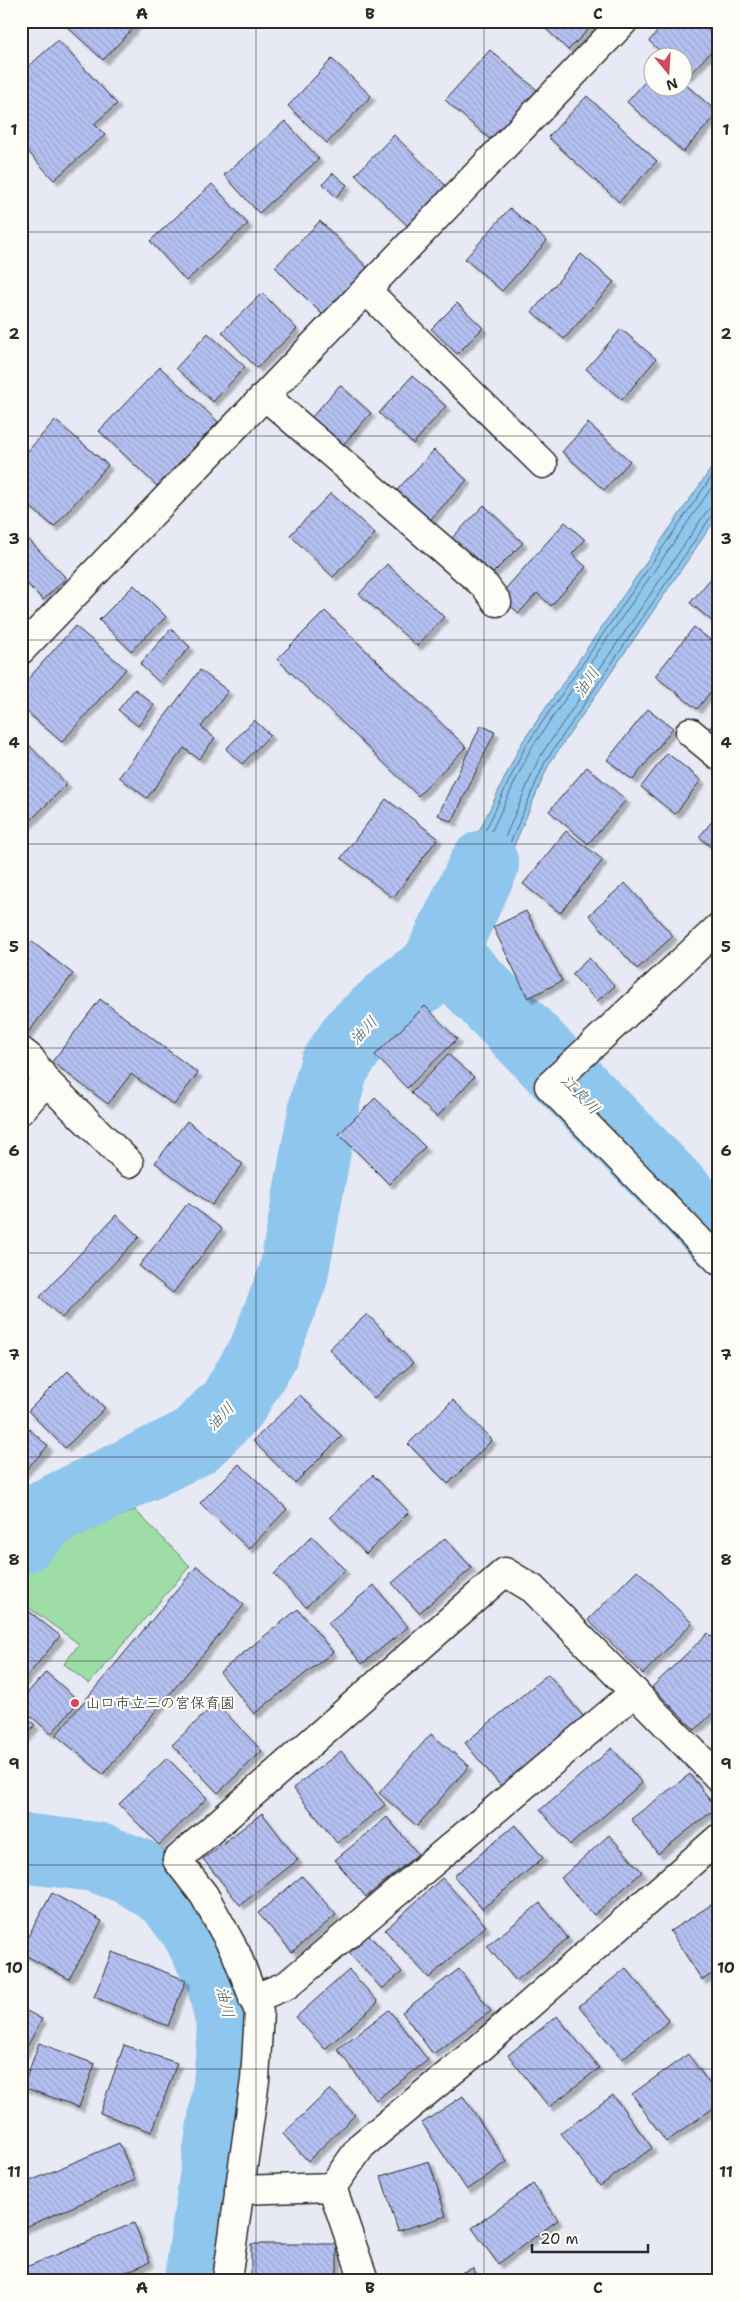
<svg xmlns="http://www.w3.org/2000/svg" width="740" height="2301" viewBox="0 0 740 2301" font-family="'Shantell Sans','Klee One',sans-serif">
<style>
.green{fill:#9edda6;stroke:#648468}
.water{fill:#8fc6ed;stroke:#67889f}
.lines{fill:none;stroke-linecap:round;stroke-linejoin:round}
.shore{stroke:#536979;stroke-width:1}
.river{stroke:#8fc6ed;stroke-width:70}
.building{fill:url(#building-back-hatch);stroke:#2b2b2b;filter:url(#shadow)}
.street-casing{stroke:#2b2b2b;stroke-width:31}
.street{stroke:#fdfcf7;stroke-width:28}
.grid{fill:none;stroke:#2b2b2b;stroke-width:1;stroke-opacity:0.55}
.poi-dot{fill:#d1495b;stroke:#fdfcf7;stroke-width:2}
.labels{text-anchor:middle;stroke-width:4.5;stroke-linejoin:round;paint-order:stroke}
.poi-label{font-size:15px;fill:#2b2b2b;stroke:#fdfcf7;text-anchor:start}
.water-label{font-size:16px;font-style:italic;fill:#495a65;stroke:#fdfcf7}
.neatline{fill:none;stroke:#2b2b2b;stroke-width:2}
.grid-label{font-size:16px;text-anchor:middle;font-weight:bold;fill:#2b2b2b}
</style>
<defs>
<pattern id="building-back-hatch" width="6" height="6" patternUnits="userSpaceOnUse" patternTransform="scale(1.25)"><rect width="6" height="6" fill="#b4c0f1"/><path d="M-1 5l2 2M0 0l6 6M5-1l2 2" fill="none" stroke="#9ba5cf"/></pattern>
<filter id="shadow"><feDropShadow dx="4.5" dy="4.5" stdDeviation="1" flood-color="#0004"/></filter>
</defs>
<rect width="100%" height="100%" fill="#e7eaf5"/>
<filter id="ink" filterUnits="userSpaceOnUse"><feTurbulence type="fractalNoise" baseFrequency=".02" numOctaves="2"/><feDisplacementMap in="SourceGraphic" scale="10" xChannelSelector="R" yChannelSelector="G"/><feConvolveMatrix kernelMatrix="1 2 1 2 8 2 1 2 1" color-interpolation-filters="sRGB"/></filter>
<g filter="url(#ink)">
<path class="green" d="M135,1510L190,1566L89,1684L64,1664L79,1644L21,1602V1576L57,1542Z"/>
<path class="water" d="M719,457V514L549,764L479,927L443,952L446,913L474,842L521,744Z"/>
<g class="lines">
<g class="shore">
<path d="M719,466L525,747L479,844L451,914V939L475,924L545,762L712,515L719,512"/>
<path d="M719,477L530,750L484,847L458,915V926L470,919L539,758L707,511L712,507L719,506"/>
</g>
<g class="river">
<path d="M443,952L719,1235"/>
<path d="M21,1539L48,1513L194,1442L232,1405L263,1353L293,1276L325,1101L334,1067L356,1034L402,992L435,968L484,865"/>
<path d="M21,1848L96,1857L135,1872L170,1895L196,1930L220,1977L232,2028L228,2084L199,2280"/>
</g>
</g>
<g class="building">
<path d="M61,21H140L103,60Z"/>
<path d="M538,21H597L568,50Z"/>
<path d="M667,21H698L719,40V43L688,76L682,71V58H668L649,41Z"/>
<path d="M58,40L117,104L94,124L105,135L54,180L21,144V73Z"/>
<path d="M490,50L537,90L492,141L445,100Z"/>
<path d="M332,59L371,96L327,143L288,106Z"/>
<path d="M652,74V88H682V81L718,113L683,152L627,102Z"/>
<path d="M587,96L657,161L619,202L548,137Z"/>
<path d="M285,121L319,159L259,213L224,175Z"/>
<path d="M394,135L450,190L411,229L355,175Z"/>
<path d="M333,173L347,185L336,197L323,184Z"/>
<path d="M212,184L248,224L186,281L150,241Z"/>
<path d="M510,208L547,241L502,291L465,259Z"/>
<path d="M320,221L371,271L325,317L275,267Z"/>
<path d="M581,254L614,282L564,339L532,312Z"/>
<path d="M262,293L297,329L257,368L222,332Z"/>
<path d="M457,303L483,328L457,354L431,329Z"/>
<path d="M621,329L656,359L622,400L586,369Z"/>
<path d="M208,333L245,367L213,402L176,368Z"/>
<path d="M160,367L218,422L157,486L99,431Z"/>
<path d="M412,376L446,406L413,444L379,413Z"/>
<path d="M340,385L371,413L343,445L311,418Z"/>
<path d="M55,420L108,465L54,527L21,499V459Z"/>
<path d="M588,423L630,461L604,490L562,452Z"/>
<path d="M434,450L467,480L430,520L397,490Z"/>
<path d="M331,493L375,534L333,577L290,535Z"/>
<path d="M484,505L523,543L485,581L447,543Z"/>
<path d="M565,522L585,540L572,554L586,567L551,606L537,593L519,613L499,596Z"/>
<path d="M21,532L66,578L43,600L21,578Z"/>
<path d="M387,564L444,617L417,646L359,594Z"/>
<path d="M719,569V627L690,603Z"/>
<path d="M134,585L166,617L131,651L99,620Z"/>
<path d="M325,611L466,747L418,796L277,659Z"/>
<path d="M75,626L126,669L62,742L21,707V687Z"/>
<path d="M694,627L719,647V681L697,709L655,676Z"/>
<path d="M171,629L190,647L159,682L140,664Z"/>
<path d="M200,670L228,691L201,727L215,738L199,759L184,748L147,798L119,777Z"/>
<path d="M135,689L154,705L138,726L118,710Z"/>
<path d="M648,709L673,728L633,780L607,760Z"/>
<path d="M719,716V739L708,730Z"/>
<path d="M254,720L270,735L242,764L226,749Z"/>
<path d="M481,725L495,732L452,822L438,815Z"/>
<path d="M21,737L67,784L21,830Z"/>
<path d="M667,753L701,780L675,814L641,787Z"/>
<path d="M587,767L626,800L588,844L549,811Z"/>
<path d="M386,799L438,838L393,898L341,858Z"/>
<path d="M719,813V854L699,837Z"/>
<path d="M566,831L603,860L560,913L523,884Z"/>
<path d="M625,883L673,936L637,969L589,915Z"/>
<path d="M526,911L562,981L528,998L493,927Z"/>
<path d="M31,941L73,974L24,1038L21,1036V953Z"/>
<path d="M589,958L615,986L597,1001L572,974Z"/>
<path d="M100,999L198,1073L174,1105L131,1074L108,1104L52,1062Z"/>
<path d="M425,1006L457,1039L407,1088L375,1055Z"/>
<path d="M448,1054L474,1077L437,1117L411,1093Z"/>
<path d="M375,1098L425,1147L389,1184L339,1134Z"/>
<path d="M187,1121L243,1164L212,1205L155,1163Z"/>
<path d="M188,1203L222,1229L173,1293L139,1266Z"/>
<path d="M116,1215L139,1237L62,1318L40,1297Z"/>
<path d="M367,1314L413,1363L374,1398L329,1349Z"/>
<path d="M68,1371L105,1408L65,1448L28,1411Z"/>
<path d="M300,1395L342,1436L295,1483L253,1441Z"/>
<path d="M453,1400L492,1440L448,1484L408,1444Z"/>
<path d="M21,1422L48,1446L21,1475Z"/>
<path d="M239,1464L287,1509L249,1549L200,1503Z"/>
<path d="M373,1475L409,1512L366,1554L330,1517Z"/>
<path d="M312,1536L345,1570L306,1607L274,1574Z"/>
<path d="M445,1538L472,1568L419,1613L392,1583Z"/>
<path d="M197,1566L244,1605L103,1774L56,1735Z"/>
<path d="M637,1570L692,1623L643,1674L588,1620Z"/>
<path d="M374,1585L408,1627L362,1664L328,1623Z"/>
<path d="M24,1607L60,1636L21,1684V1610Z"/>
<path d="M298,1609L333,1652L254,1714L220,1672Z"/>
<path d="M708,1633L719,1644V1707L695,1730L652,1687Z"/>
<path d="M46,1672L79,1701L51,1734L21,1707V1700Z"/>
<path d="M548,1674L587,1721L504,1790L465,1743Z"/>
<path d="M216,1703L262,1751L218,1793L172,1745Z"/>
<path d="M21,1713L35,1725L24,1738L21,1736Z"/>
<path d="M431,1734L469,1766L417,1826L379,1793Z"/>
<path d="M612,1748L642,1783L570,1845L540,1810Z"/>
<path d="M341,1751L385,1805L337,1843L293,1788Z"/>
<path d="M167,1758L207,1798L159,1845L119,1804Z"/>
<path d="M690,1774L716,1808L658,1854L631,1819Z"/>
<path d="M262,1813L298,1860L240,1905L203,1859Z"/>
<path d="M387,1817L418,1854L366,1897L335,1860Z"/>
<path d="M515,1825L543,1858L482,1909L454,1876Z"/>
<path d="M609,1835L642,1872L594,1915L561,1878Z"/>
<path d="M302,1876L336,1915L292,1952L258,1913Z"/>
<path d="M442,1878L486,1926L429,1978L385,1930Z"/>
<path d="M52,1893L102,1921L69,1979L21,1953V1949Z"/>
<path d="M719,1900V1970L702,1980L670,1931Z"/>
<path d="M540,1903L568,1938L516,1981L487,1946Z"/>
<path d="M369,1935L402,1972L382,1989L349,1953Z"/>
<path d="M112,1952L186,1980L168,2026L94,1997Z"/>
<path d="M626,1968L669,2021L622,2059L579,2006Z"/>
<path d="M459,1969L491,2011L433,2054L402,2012Z"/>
<path d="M349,1970L378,2002L325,2049L296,2017Z"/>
<path d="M21,2008L42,2019L21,2058Z"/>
<path d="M389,2010L428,2060L376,2100L337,2049Z"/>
<path d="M557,2016L599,2068L549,2107L508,2055Z"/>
<path d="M39,2043L95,2064L79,2107L23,2087Z"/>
<path d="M124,2045L177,2063L152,2132L100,2113Z"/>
<path d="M688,2054L719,2097V2104L666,2142L632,2094Z"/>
<path d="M330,2089L355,2115L308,2161L283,2134Z"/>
<path d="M613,2095L652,2148L600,2186L561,2133Z"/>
<path d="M463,2096L507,2162L467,2190L422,2123Z"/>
<path d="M119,2143L135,2180L21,2229V2185Z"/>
<path d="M429,2161L446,2216L398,2231L381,2176Z"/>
<path d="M533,2184L558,2220L498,2264L472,2228Z"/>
<path d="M134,2223L150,2262L106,2280H21V2269Z"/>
<rect x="251" y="2244" width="86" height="36"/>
<path d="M473,2268L477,2280H442Z"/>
</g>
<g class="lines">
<g class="street-casing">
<g id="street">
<path d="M367,291L543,464"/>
<path d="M265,396L485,586L497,602"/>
<path d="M21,650L624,21"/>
<path d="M690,732L719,756"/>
<path d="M719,927L549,1086L719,1261"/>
<path d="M21,1051L30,1058L46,1081L129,1163"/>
<path d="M21,1110L46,1081"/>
<path d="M253,1999L287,1985L635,1692"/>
<path d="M332,2187L364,2280"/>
<path d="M239,2190L332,2187L362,2145L480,2048L719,1838"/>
<path d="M227,2280L255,2080L259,2012L236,1953L204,1895L177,1860L505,1572L533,1589L719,1778"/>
</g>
</g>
<use href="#street" class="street"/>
</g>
</g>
<path class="grid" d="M256,21V2280M484,21V2280M21,232H719M21,436H719M21,640H719M21,844H719M21,1048H719M21,1253H719M21,1457H719M21,1661H719M21,1865H719M21,2069H719"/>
<circle class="poi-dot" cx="75" cy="1703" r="5"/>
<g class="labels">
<g class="poi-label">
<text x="85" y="1708">山口市立三の宮保育園</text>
</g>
<g class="water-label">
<text transform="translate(586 682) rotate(-56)" y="6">油川</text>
<text transform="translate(363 1030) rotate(-47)" y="6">油川</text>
<text transform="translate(581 1094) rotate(46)" y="6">江良川</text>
<text transform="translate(220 1416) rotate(-46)" y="6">油川</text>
<text transform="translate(226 2002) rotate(77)" y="6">油川</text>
</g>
</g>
<rect width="740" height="2301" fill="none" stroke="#fdfcf7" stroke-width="55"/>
<g transform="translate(668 72) rotate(162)"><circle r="24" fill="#fdfcf7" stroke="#a9a8a5"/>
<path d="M0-4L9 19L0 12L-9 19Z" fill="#d1495b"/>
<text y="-8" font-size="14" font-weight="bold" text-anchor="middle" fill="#2b2b2b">N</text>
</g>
<path d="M532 2244v8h116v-8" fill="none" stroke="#2b2b2b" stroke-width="2.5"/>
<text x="540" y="2244" font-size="15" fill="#2b2b2b" stroke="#fdfcf7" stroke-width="4" paint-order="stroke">20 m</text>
<rect x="28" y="28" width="684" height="2246" class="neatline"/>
<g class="grid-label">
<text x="142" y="19">A</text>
<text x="370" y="19">B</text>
<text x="598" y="19">C</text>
<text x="14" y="135">1</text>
<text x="726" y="135">1</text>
<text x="14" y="339">2</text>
<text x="726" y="339">2</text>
<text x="14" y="544">3</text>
<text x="726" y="544">3</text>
<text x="14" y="748">4</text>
<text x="726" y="748">4</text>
<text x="14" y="952">5</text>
<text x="726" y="952">5</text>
<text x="14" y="1156">6</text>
<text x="726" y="1156">6</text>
<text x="14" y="1360">7</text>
<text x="726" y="1360">7</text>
<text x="14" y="1565">8</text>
<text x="726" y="1565">8</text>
<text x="14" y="1769">9</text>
<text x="726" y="1769">9</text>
<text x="14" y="1973">10</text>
<text x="726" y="1973">10</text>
<text x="14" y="2177">11</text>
<text x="726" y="2177">11</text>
<text x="142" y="2293">A</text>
<text x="370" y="2293">B</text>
<text x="598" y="2293">C</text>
</g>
</svg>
